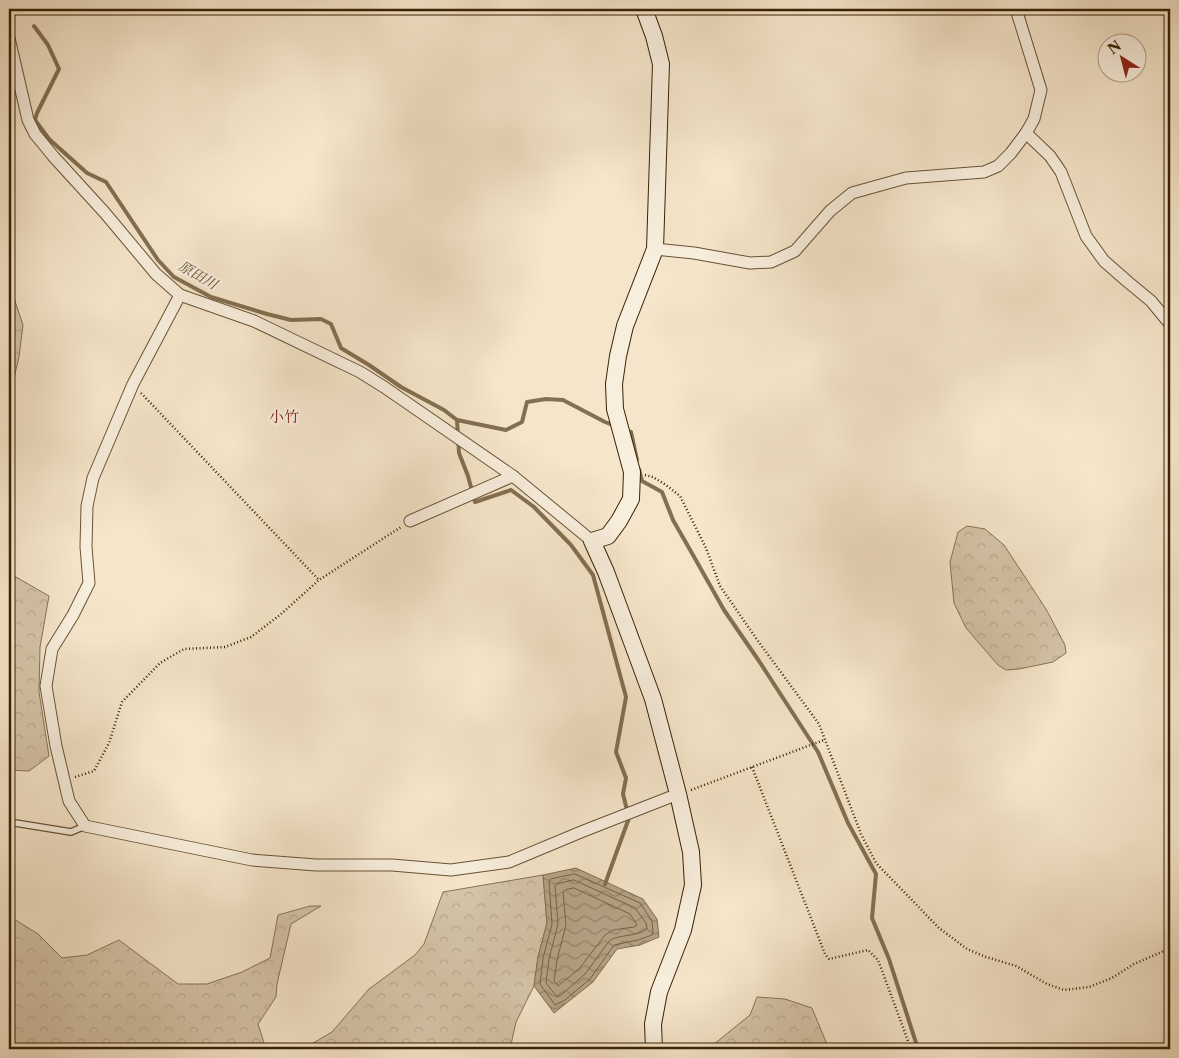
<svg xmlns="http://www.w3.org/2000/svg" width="1179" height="1058" viewBox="0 0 1179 1058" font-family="'Libre Caslon Text','Noto Serif JP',serif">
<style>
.forest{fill:url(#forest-crowns);stroke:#877355}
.water{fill:url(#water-waves);stroke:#836f51}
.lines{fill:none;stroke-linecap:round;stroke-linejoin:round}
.shore{stroke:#776244;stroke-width:1}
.stream{stroke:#836f51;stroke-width:4}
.lane-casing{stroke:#685334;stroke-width:8}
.street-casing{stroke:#685334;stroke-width:13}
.secondary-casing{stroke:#392202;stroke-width:18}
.path{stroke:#392202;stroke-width:2.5;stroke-dasharray:1 2.5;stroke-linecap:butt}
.lane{stroke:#f8eedd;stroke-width:5.5}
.street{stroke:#f8eedd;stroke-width:11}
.secondary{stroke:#f8eedd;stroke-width:16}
.labels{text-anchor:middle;stroke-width:5;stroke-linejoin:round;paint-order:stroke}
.water-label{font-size:14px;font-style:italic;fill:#644f30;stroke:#f8eedd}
.quarter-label{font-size:15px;fill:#7a1f14;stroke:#f8eedd}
</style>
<defs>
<pattern id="forest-crowns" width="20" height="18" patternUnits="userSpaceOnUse" patternTransform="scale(1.25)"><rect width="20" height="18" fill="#d5c4a8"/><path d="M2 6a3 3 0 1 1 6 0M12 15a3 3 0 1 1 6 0" fill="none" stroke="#b8a88f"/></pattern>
<pattern id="water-waves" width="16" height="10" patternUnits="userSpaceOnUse" patternTransform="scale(1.25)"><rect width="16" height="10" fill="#b5a386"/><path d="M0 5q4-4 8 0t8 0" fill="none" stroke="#94846b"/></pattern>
</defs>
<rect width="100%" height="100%" fill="#f5e5ca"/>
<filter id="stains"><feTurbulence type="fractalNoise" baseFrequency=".004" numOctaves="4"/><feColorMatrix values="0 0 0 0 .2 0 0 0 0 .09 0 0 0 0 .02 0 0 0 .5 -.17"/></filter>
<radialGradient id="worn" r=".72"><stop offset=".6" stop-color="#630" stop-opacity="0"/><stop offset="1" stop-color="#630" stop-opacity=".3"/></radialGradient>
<g class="forest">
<path d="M9,292L14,298L23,325L19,357L9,399Z"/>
<path d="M967,526L985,529L1004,545L1046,609L1065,645L1066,653L1053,662L1019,669L1006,670L998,665L966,628L954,603L950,562L958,532Z"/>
<path d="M9,573L49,596L40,647L39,692L49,756L29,771L9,770Z"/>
<path d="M543,875L547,923L538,957L534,986L516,1022L510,1049H303L332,1032L369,989L415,955L424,944L443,892Z"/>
<path d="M310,906H321L291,924L277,984L276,997L258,1024L266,1049H9V916L38,934L62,958L87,955L119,940L178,984H207L242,972L270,958L278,915Z"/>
<path d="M757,997L785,999L812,1008L829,1049H710L713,1045L750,1015Z"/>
</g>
<path class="water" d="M576,868L643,899L657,919L659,937L640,945L617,949L593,982L554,1013L534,986L538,957L547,923L543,875Z"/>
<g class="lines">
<g class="shore">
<path d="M575,874L640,903L652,921L653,933L652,935L638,940L614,945L590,979L565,1000L555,1005L540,984L543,958L552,924L549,881L551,879Z"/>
<path d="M574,880L635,908L646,923L647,929C636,937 622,934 610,940L585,974L561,995L557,997L546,983L549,959L558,924L555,886L557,884Z"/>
<path d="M574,888L630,914L637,925L634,927L613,930L605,935L579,969L558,986L554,981L557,960L566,925L563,892L565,890Z"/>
</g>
<g class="stream">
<path d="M34,26L48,45L59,69L37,113L35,120L49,139L87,173L106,182L158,260L174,277L211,297L267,314L291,320L321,319L331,324L341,348L369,365L401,387L444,410L457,420L506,430L522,422L527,402L546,399L563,400L605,422L615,426"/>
<path d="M457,420L459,453L468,476L475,502L511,490L534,507L571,545L593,575L626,697L616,752L626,778L623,794L629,818L605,884"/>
<path d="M627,431L631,432L637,460"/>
<path d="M639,469L642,481L662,492L673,520L693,555L724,610L759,661L818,752L848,823L876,874L872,918L889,959L918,1049"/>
</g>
<g class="lane-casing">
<path id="lane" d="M9,822L71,832L85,826"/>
</g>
<g class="street-casing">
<g id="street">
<path d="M9,38L28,120L35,134L53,156L105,213L156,274L180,295L254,321L360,372L384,387L513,476L592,541"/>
<path d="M1026,133L1050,156L1061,172L1086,236L1104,261L1128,282L1151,301L1170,324"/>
<path d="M655,249L694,253L750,263L771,262L795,251L830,211L852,193L906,178L984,172L998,166L1011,153L1026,133L1034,119L1041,90L1016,9"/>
<path d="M180,295L133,384L93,478L87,506L86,547L89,583L73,615L52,649L46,686L56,746L69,801L85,826L252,860L316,865H392L451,870L509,862L581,832L678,794"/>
<path d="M410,521L513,476"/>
</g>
</g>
<g class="secondary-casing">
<path id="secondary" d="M644,9L654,36L661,64L655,249L625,326L618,356L614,384L615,409L632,472L631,499L619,521L608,536L592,541L606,572L653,699L678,794L691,852L693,885L683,930L659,992L653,1024L654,1049"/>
</g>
<g class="path">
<path d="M141,393L319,580"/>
<path d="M645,475L653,477L666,485L680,496L706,548L720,586L758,641L819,724L861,834L876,863L939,928L967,949L986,957L1016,966L1047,984L1064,990L1089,987L1112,978L1134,964L1164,951H1170"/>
<path d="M752,767L825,954L829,959L868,950L878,960L911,1049"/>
<path d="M75,777L94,771L109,743L122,702L160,663L184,649L225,647L251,637L280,615L319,580L401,527"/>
<path d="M691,790L824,740"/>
</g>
<use href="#lane" class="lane"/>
<use href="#street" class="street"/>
<use href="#secondary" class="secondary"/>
</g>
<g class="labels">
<g class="water-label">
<text transform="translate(198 275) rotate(30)" y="5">原田川</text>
</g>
<g class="quarter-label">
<text x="284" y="422">小竹</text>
</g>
</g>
<rect width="1179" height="1058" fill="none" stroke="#f5e5ca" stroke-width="30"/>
<rect x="10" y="10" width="1159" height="1038" fill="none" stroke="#392202" stroke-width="2.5"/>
<rect x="15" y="15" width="1149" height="1028" fill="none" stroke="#392202"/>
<g transform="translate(1122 58) rotate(324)"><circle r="24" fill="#f8eedd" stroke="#ac9c85"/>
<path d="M0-4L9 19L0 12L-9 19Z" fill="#8f2418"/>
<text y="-8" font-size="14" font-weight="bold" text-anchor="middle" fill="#392202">N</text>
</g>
<rect width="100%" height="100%" filter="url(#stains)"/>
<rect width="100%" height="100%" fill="url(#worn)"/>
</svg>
